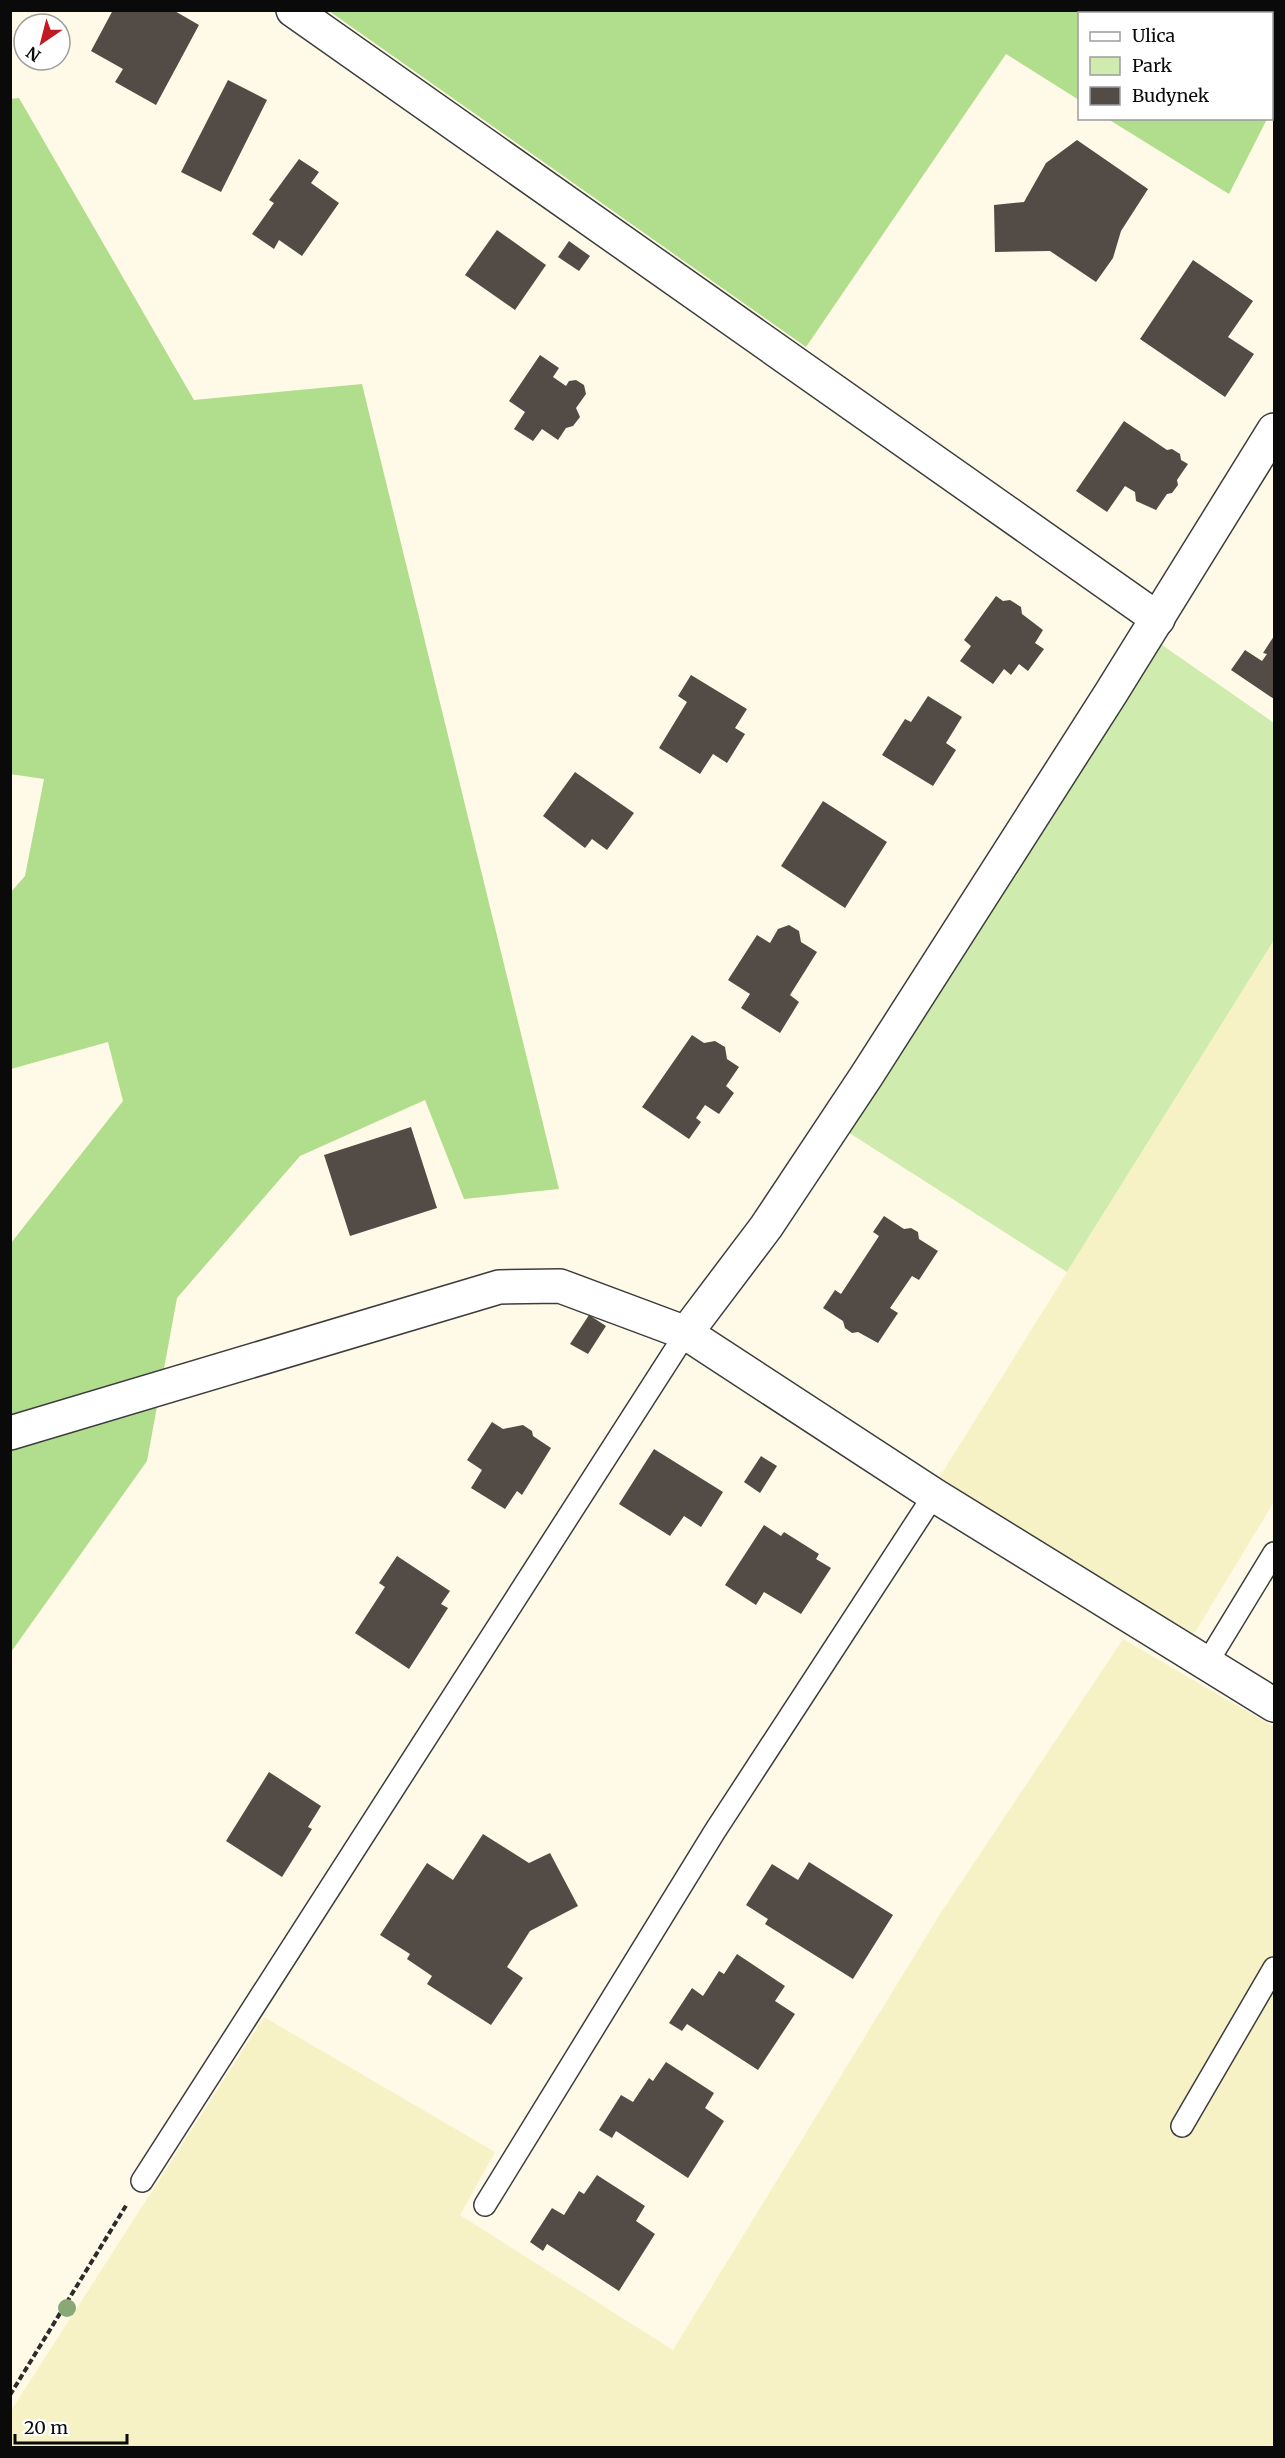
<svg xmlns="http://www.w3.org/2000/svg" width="1285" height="2458" viewBox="0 0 1285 2458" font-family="Merriweather,serif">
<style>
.farmland{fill:#f7f2c5}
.green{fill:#cfecae}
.forest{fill:#b1de8c}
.building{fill:#534b46}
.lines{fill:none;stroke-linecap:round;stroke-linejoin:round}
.service-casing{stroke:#3d3d3d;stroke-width:24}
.minor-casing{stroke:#3d3d3d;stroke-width:36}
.path{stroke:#2c2c2c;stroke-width:4;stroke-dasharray:6 3;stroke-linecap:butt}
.service{stroke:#fff;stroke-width:21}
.minor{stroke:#fff;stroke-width:33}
.tree{fill:#89a875}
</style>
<rect width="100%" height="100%" fill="#fffae7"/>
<g class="farmland">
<path d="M1274,940V1502L1194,1634L939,1478Z"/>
<path d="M1123,1639L1274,1727V2447L11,2448L10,2412L264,2017L495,2152L460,2215L673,2350L940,1914Z"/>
</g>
<path class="green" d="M1152,638L1274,723V940L1067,1272L843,1129Z"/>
<g class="forest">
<path d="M329,11H1274V105L1272,110V14H1080L1079,100L1006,54L806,347Z"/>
<path d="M19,98L194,400L362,384L559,1189L464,1199L425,1100L300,1156L177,1298L147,1461L11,1652V1243L123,1101L108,1042L11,1069V892L25,876L44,779L10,774V99Z"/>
<path d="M1108,119L1267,118V119L1229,194Z"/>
</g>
<g class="building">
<path d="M113,10H173L199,25L156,105L115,82L123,69L91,51Z"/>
<path d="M228,80L267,100L221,192L181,172Z"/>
<path d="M1077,140L1148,189L1121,231L1113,258L1096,282L1050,251L995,252L994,205L1024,202L1046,163Z"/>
<path d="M299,159L319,172L311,183L339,203L302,256L279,240L274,249L252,234L274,203L269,200Z"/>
<path d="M497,230L546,265L515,310L465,275Z"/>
<path d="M569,241L590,256L579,271L558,257Z"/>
<path d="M1193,260L1253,301L1228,337L1254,354L1225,397L1140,339Z"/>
<path d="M540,355L559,368L553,377L566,386L569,381L576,380L584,385L586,394L576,408L580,417L573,426L566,428L558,440L542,429L533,441L514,429L525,412L509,401Z"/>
<path d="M1124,421L1167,450L1172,449L1180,454L1181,460L1188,464L1177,480L1178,485L1172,493L1167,494L1156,510L1136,501L1135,492L1125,486L1107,512L1076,491Z"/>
<path d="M996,596L1003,601L1010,600L1021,607L1022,614L1043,630L1035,643L1044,649L1028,671L1019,664L1011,675L1004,669L993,684L960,661L971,646L964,640Z"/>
<path d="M1274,636V699L1231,670L1245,650L1262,661L1267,654L1263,653Z"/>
<path d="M691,675L747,709L735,728L745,734L727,763L713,754L700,774L659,748L687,702L678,696Z"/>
<path d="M928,696L962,717L946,743L956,750L933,786L882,755L905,719L911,722Z"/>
<path d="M575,772L634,813L607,850L592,839L585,848L543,816Z"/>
<path d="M823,801L887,842L845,908L781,866Z"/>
<path d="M789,925L799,931L801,942L817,952L790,995L799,1002L780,1033L741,1008L750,994L728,980L757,935L770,943L778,929Z"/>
<path d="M692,1035L704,1043L715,1041L725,1047L727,1059L739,1067L726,1086L734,1093L719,1114L705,1105L696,1118L701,1122L689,1139L642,1107Z"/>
<path d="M411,1127L437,1208L350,1236L324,1155Z"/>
<path d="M884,1216L904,1229L911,1228L918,1232L919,1239L938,1251L919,1280L912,1276L890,1308L898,1313L878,1343L858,1332L852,1333L845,1328L843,1321L823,1308L835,1290L841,1294L879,1236L873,1232Z"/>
<path d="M589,1315L606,1326L588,1354L570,1344Z"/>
<path d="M492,1422L503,1429L523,1425L532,1431L533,1436L551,1448L522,1495L517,1491L505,1509L471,1488L482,1470L467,1460Z"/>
<path d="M654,1449L723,1492L701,1527L684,1516L670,1536L619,1504Z"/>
<path d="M761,1456L777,1466L760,1493L744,1482Z"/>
<path d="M764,1525L781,1536L784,1532L819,1554L816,1559L831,1568L801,1614L764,1592L756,1605L725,1585Z"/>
<path d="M397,1556L450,1591L441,1604L448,1608L409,1669L355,1633L385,1587L379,1583Z"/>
<path d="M269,1772L321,1806L308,1827L312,1829L282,1877L226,1841Z"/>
<path d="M483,1834L529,1863L550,1853L578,1906L530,1931L507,1967L523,1978L491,2025L427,1984L432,1976L407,1959L410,1954L380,1935L427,1863L453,1880Z"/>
<path d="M809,1862L893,1915L853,1979L765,1924L768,1919L746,1905L772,1864L798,1880Z"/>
<path d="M737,1954L785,1986L775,2001L795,2014L758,2070L687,2024L682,2031L669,2023L692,1988L703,1996L719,1971L724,1974Z"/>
<path d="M666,2062L714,2093L705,2108L724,2121L688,2178L616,2131L612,2138L599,2130L621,2095L633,2102L649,2078L653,2081Z"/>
<path d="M597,2175L645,2206L636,2221L655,2234L619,2291L547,2244L543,2251L530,2242L552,2208L564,2215L579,2191L584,2194Z"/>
</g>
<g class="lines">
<g class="service-casing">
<g id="service">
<path d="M1207,1663L1274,1553"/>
<path d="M1182,2126L1274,1968"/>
<path d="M142,2181L686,1333"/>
<path d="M485,2205L715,1831L934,1495"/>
</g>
</g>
<g class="minor-casing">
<g id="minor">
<path d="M293,10L1158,619"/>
<path d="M686,1333L934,1495L1274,1705"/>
<path d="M10,1433L499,1287L560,1286L686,1333L766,1227L867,1075L1111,693L1274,430"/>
</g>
</g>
<path class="path" d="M10,2395L127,2204"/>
<use href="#service" class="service"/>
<use href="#minor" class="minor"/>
</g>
<circle class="tree" cx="67" cy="2308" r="9"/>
<rect width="1285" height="2458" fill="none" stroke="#0a0a0a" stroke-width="24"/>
<rect x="1078" y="12" width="195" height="108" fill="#ffffff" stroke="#9d9d9d" stroke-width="1.5"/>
<rect x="1090" y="32" width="30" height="9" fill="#ffffff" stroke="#9d9d9d" stroke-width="1.5"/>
<text x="1132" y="42" font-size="18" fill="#0a0a0a">Ulica</text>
<rect x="1090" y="57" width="30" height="18" fill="#cfecae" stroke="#9d9d9d" stroke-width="1.5"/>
<text x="1132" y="72" font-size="18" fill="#0a0a0a">Park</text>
<rect x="1090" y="87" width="30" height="18" fill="#534b46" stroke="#9d9d9d" stroke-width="1.5"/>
<text x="1132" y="102" font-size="18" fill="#0a0a0a">Budynek</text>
<g transform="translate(42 42) rotate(215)"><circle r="28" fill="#ffffff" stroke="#9d9d9d" stroke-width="1.5"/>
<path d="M0-4.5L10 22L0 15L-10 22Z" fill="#c31922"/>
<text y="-9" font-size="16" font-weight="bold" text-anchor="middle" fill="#0a0a0a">N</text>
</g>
<path d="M15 2434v9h112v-9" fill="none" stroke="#0a0a0a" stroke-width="3"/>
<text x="24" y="2434" font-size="18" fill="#0a0a0a" stroke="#ffffff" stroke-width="4.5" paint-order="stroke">20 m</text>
</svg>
